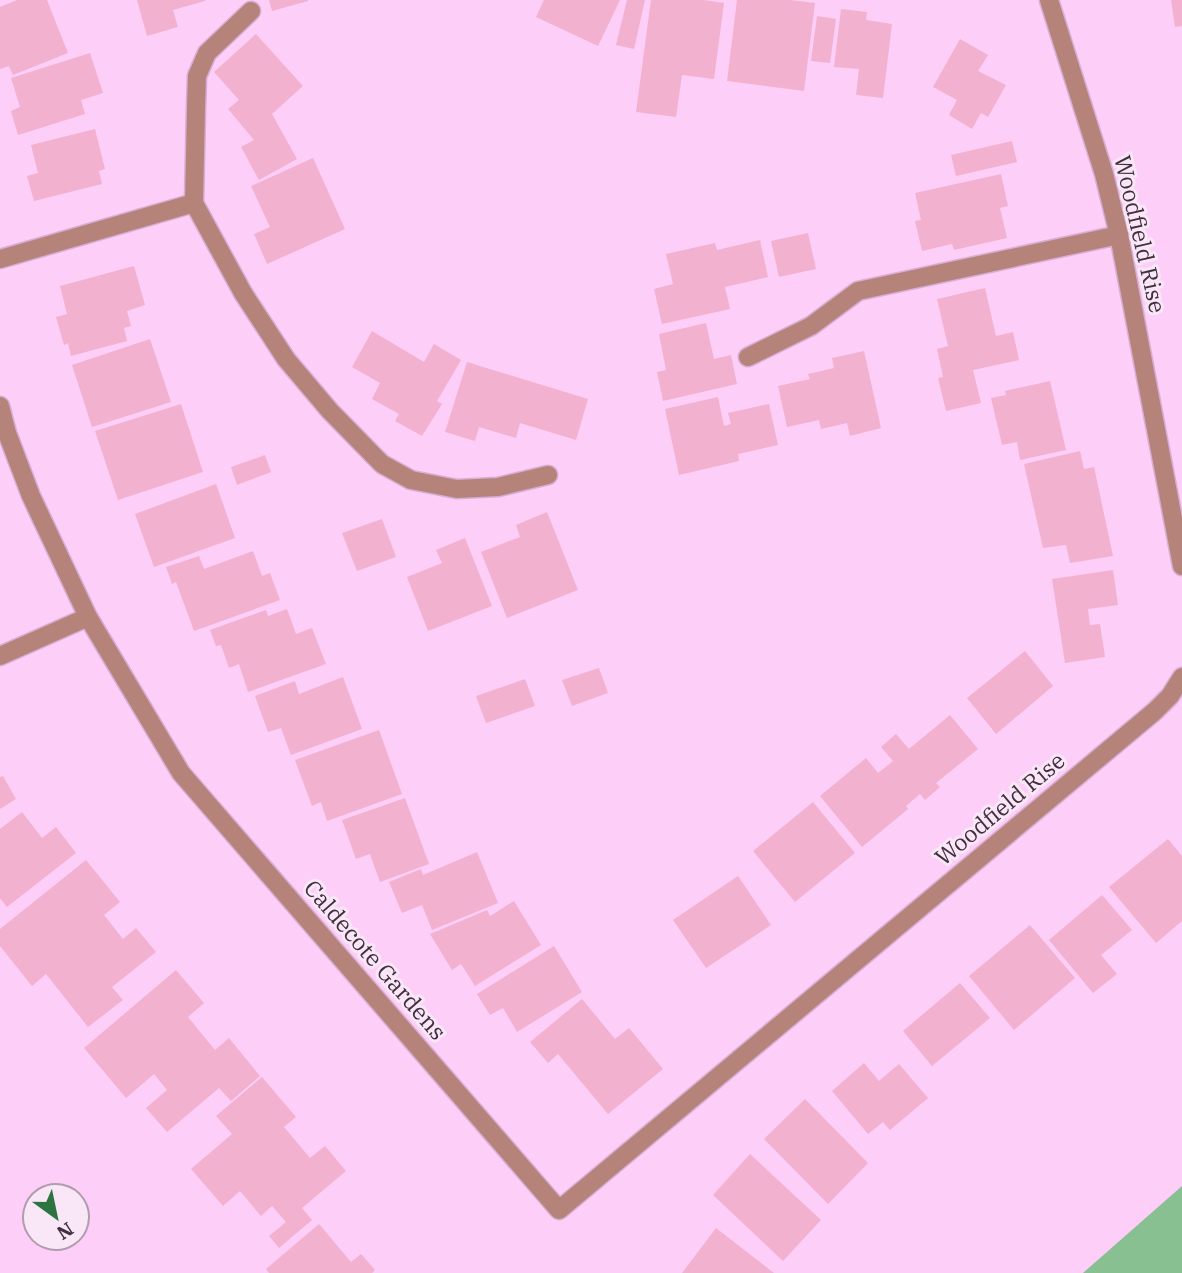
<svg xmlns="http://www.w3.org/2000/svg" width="1182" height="1273" viewBox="0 0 1182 1273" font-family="'IBM Plex Serif',serif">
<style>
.green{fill:#88c092}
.building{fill:#f3b1d0}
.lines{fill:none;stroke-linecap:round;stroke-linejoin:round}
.minor-casing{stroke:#d7aed3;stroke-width:21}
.minor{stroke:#b6837b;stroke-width:18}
.labels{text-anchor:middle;stroke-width:6;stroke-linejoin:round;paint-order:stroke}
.street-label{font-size:23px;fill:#412f3f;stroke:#f9e6f7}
</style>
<rect width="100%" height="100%" fill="#fdcef8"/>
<path class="green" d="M1182,1186V1273H1083Z"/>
<g class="building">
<path d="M17,0H47L68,53L13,75L9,66L0,69V7Z"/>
<path d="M137,0H205V1L173,10L178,27L147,36Z"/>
<path d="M269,0H308V1L272,11Z"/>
<path d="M544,0H620L598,46L536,17Z"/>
<path d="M627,0H645L634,49L616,45Z"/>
<path d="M651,0H704L724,3L714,79L682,75L676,117L636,112Z"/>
<path d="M737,0H790L815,3L804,91L727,81Z"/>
<path d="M1171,0H1182V26L1175,27Z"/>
<path d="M841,9L867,12L866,20L892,24L883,98L856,95L859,69L834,67Z"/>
<path d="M817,16L836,19L830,63L811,61Z"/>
<path d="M256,34L303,86L272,114L297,159L259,180L241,147L254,140L228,109L239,100L214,72Z"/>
<path d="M960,39L988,55L978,71L1006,85L988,117L981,113L972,129L949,115L957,100L933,87Z"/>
<path d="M90,53L103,93L81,100L85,114L18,135L11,111L20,107L11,78Z"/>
<path d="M95,129L105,169L99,171L102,184L34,201L27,176L38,173L31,145Z"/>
<path d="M1012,141L1017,162L956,176L951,155Z"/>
<path d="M313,158L345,229L267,264L254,234L270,227L251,186Z"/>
<path d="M1001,174L1008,206L1000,208L1007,238L954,250L952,244L922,251L915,221L921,220L915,193Z"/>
<path d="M808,233L816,269L779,277L771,241Z"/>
<path d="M760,240L768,277L725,287L730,309L662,324L654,289L673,284L666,254L715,243L717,250Z"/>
<path d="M134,266L145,305L127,311L131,326L124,328L127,341L71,356L68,343L64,345L56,317L67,314L60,286Z"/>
<path d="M985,288L996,336L1013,332L1019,360L973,370L981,403L946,411L938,378L943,377L937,349L948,346L937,299Z"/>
<path d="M706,323L714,359L731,355L737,384L663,401L657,372L666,370L659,334Z"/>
<path d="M372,331L424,362L434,344L461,360L437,401L442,404L422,436L395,421L399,414L372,399L380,383L352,367Z"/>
<path d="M150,339L171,402L92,427L72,365Z"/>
<path d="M864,351L881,428L850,436L847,423L821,429L819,420L787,427L778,386L810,379L808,374L834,368L832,358Z"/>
<path d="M467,362L588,399L576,440L520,423L516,438L479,427L475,441L445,432Z"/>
<path d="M1050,381L1066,450L1020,460L1017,442L1002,445L991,398L1006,395L1005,391Z"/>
<path d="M718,397L724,426L731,424L728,413L769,404L778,445L738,454L739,461L679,475L665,409Z"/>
<path d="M181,404L203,472L118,500L95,431Z"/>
<path d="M1080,451L1084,469L1094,467L1113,556L1070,563L1066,545L1043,548L1024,464Z"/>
<path d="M265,455L271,472L237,485L231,467Z"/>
<path d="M216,484L235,538L154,567L135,514Z"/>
<path d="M547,512L578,590L507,618L481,552L520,537L516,525Z"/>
<path d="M382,519L396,557L357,571L342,533Z"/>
<path d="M465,538L492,606L428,631L407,577L442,563L436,550Z"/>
<path d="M253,551L262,576L270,573L280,600L194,631L176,582L172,584L166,567L199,556L204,569Z"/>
<path d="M1113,570L1118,605L1088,609L1090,625L1100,624L1105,657L1065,663L1052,579Z"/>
<path d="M287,609L296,634L312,628L326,664L248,692L239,664L229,668L221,645L216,646L210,630L266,610L268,616Z"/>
<path d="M1025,651L1053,686L996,734L967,698Z"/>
<path d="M599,668L608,693L572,706L562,680Z"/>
<path d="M343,677L362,729L291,755L281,728L268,732L255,696L295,681L299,694Z"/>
<path d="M525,679L535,706L486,723L476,696Z"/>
<path d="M950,715L978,749L936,783L940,787L925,800L920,794L906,806L908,809L862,847L820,796L866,758L878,773L893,761L881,747L896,734L909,749Z"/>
<path d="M379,730L402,794L327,821L321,802L312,806L295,760Z"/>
<path d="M3,776L16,799L0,809V777Z"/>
<path d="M405,798L429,864L380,882L370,854L356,859L342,820Z"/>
<path d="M813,802L855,853L795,902L753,851Z"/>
<path d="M22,812L42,838L56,827L76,853L7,907L0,898V829Z"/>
<path d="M1168,839L1182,856V921L1156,943L1109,887Z"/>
<path d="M477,852L498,903L432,930L422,905L402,913L389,882L421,869L423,875Z"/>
<path d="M86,860L120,902L104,915L123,939L136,928L156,952L112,987L123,1000L88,1027L46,974L32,986L0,946V929Z"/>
<path d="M738,876L771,925L706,968L673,920Z"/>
<path d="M1102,895L1132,930L1101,955L1117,974L1093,993L1049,940Z"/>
<path d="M514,901L541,945L475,986L461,964L452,970L430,934L487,910L490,916Z"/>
<path d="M1030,925L1075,978L1014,1030L969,976Z"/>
<path d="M554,946L582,992L517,1032L503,1008L490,1015L477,994Z"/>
<path d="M176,970L204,1003L188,1017L215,1050L229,1038L260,1076L231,1101L219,1088L167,1132L146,1108L167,1090L154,1074L126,1098L84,1048Z"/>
<path d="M960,983L990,1018L932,1066L903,1031Z"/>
<path d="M582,999L615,1039L629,1028L663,1069L608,1114L558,1054L548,1063L530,1042Z"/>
<path d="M864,1063L879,1081L899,1064L928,1098L890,1130L883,1122L868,1134L832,1091Z"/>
<path d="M262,1077L296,1117L284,1127L310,1158L325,1146L346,1171L302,1208L312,1220L279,1248L269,1236L286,1222L272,1206L261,1216L240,1191L223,1206L191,1169L232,1134L216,1116Z"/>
<path d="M805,1099L868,1163L828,1204L764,1139Z"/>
<path d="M750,1154L821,1220L783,1261L713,1195Z"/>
<path d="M319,1224L351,1262L361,1254L375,1270L372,1273H269L266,1269Z"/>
<path d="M716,1228L774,1273H682Z"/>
</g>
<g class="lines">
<g class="minor-casing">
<g id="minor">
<path d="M1049,0L1104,174L1119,235L1182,566"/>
<path d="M251,11L207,53L197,76L196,108L194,203L243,293L286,359L330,411L382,464L411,480L457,489L498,487L548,475"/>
<path d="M0,259L194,203"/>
<path d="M748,357L811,326L858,291L1119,235"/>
<path d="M0,406L7,433L31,496L88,617L181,773L559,1210L1155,711L1170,696L1182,677"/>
<path d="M0,656L88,617"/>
</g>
</g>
<use href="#minor" class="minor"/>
</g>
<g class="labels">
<g class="street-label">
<text transform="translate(1140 234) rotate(77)" y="8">Woodfield Rise</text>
<text transform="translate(1000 809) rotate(-40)" y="8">Woodfield Rise</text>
<text transform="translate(375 960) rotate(49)" y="8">Caldecote Gardens</text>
</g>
</g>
<g transform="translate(56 1217) rotate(147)"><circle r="33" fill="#f9e6f7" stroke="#af9dad" stroke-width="2"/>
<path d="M0-5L12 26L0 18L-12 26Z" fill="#2e7441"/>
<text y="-10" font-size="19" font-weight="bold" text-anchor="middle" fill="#412f3f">N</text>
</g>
</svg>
